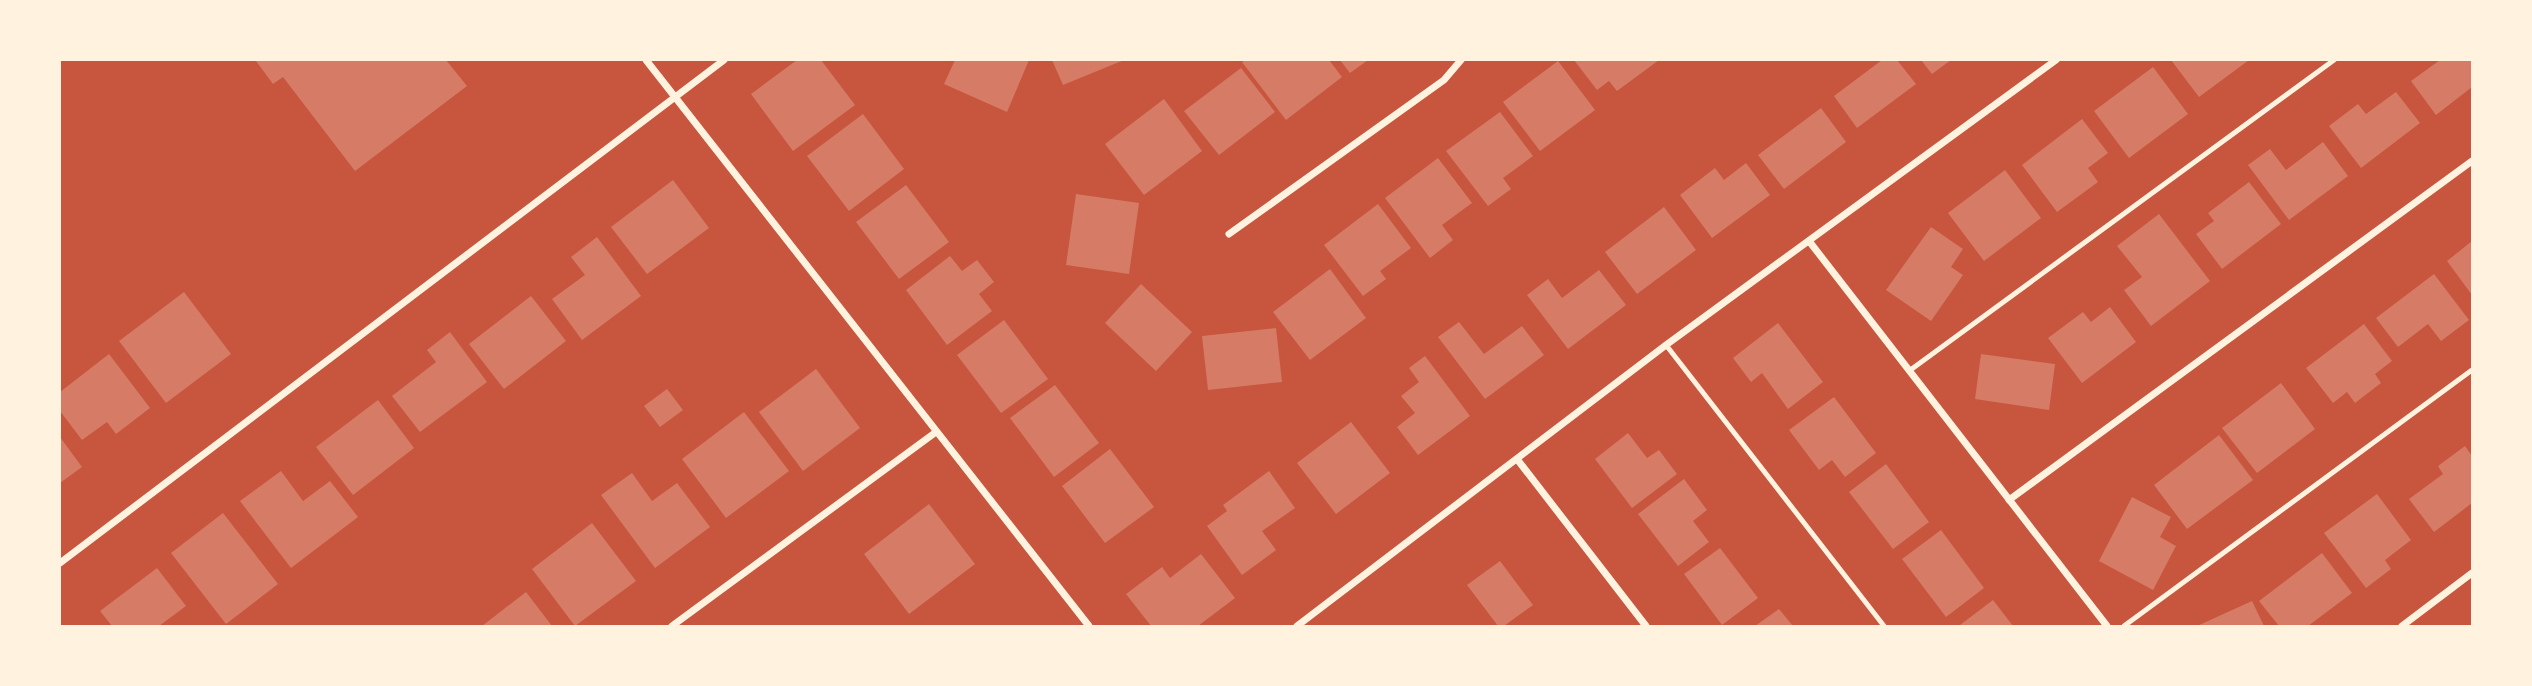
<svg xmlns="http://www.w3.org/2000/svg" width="2532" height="686" viewBox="0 0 2532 686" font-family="'Asap Condensed',sans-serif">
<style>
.building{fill:#d67c66}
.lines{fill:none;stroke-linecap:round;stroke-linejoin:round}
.service{stroke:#fff3e0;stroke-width:5}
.minor{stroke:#fff3e0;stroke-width:7}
</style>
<rect width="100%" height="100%" fill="#c8553d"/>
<g class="building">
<path d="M257,60H446L467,86L355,171L283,77L273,84L256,61Z"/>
<path d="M797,60H821L855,105L793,151L751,94Z"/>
<path d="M955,60H1029L1007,112L944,84Z"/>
<path d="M1052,60H1124L1063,85Z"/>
<path d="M1246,60H1329L1342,77L1286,120L1242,62Z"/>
<path d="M1340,60H1368L1350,73Z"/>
<path d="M1574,60H1659L1617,91L1609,81L1597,90Z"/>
<path d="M1882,60H1897L1916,84L1857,128L1834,96Z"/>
<path d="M1921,60H1951L1932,74Z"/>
<path d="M2171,60H2249L2199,97Z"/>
<path d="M2440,60H2472V87L2436,115L2411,81Z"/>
<path d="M1558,61L1595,110L1540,151L1503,102Z"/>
<path d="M2153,67L2188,114L2129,158L2094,111Z"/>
<path d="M1241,68L1275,112L1219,155L1184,111Z"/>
<path d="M2396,92L2420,123L2361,168L2329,126L2358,104L2366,114Z"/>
<path d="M1164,99L1202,151L1144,195L1105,144Z"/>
<path d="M1821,108L1846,142L1784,189L1758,155Z"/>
<path d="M1500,112L1533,156L1503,178L1511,189L1488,206L1446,151Z"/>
<path d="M863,114L904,169L849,211L807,156Z"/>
<path d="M2082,119L2108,153L2088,168L2098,182L2057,212L2022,165Z"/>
<path d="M2323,142L2348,176L2289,220L2248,165L2270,149L2286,170Z"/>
<path d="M1438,158L1472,203L1442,225L1453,240L1430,258L1385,198Z"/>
<path d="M1746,163L1770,195L1712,238L1680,195L1715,168L1724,180Z"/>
<path d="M2005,170L2041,218L1984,261L1948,213Z"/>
<path d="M673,180L709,228L647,274L611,227Z"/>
<path d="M2249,182L2281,224L2222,269L2196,234L2214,221L2208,213Z"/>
<path d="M906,185L949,242L899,279L856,222Z"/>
<path d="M1076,194L1139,203L1129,274L1066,265Z"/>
<path d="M1378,204L1411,248L1380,271L1386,279L1363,296L1324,245Z"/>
<path d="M1664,207L1696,250L1637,294L1605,252Z"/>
<path d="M2159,214L2210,281L2151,326L2124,290L2142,277L2117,246Z"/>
<path d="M1931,227L1963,249L1951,267L1963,275L1931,321L1886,290Z"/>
<path d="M597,237L641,296L582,340L552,299L585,275L571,257Z"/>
<path d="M2472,241V295L2447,261Z"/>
<path d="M950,256L962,271L977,260L994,282L979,294L992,311L947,345L906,290Z"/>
<path d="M1330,269L1366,318L1310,360L1273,312Z"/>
<path d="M1599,270L1626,305L1568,349L1527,295L1548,279L1562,298Z"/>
<path d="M2434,274L2469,320L2441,341L2428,324L2398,347L2376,318Z"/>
<path d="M1141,284L1192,332L1156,371L1105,323Z"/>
<path d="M184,292L231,354L166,403L119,341Z"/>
<path d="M531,296L566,341L504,389L469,344Z"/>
<path d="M2110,307L2136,342L2082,383L2048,338L2083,312L2091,322Z"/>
<path d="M1004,320L1048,379L1001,413L957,355Z"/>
<path d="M1459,322L1484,354L1522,326L1544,355L1485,399L1438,337Z"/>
<path d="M1778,323L1823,382L1788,409L1762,373L1751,382L1733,358Z"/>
<path d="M2364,324L2392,361L2375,374L2381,383L2355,403L2347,392L2333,403L2306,368Z"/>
<path d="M1276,328L1282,382L1208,390L1202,336Z"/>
<path d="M450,332L487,382L420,432L392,396L436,362L427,350Z"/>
<path d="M109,354L150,408L116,434L107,422L82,440L60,411V392Z"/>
<path d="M1981,354L2055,364L2049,410L1975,399Z"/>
<path d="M1425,356L1470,416L1418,455L1397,427L1415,413L1401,396L1419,382L1409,368Z"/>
<path d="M816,369L860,428L803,471L759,412Z"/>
<path d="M2281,383L2315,429L2257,473L2222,428Z"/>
<path d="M1055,385L1099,443L1054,477L1010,418Z"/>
<path d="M667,389L683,410L660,427L644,406Z"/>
<path d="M1834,397L1876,453L1845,477L1832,460L1819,470L1789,430Z"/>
<path d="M378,400L414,448L353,495L316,447Z"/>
<path d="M744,412L789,471L726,518L682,459Z"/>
<path d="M1351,422L1390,473L1336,514L1297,463Z"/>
<path d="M1628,433L1647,458L1659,450L1677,474L1632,508L1595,459Z"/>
<path d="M2219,435L2253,480L2187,529L2154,485Z"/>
<path d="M60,437L82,467L60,483Z"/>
<path d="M2465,446L2472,456V503L2434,532L2409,499L2443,474L2438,466Z"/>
<path d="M1110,449L1154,507L1105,543L1062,486Z"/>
<path d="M1886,464L1929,522L1893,549L1849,492Z"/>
<path d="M281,471L303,501L330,481L358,517L291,568L240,501Z"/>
<path d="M1269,471L1295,508L1262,531L1276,550L1242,575L1207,526L1227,511L1223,505Z"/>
<path d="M632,473L652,501L677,483L710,527L655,568L601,495Z"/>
<path d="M1684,479L1707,510L1693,521L1709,542L1678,566L1638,514Z"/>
<path d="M2377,494L2411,540L2385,560L2391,569L2366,588L2324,533Z"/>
<path d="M2132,497L2171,517L2160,537L2176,546L2153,590L2099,561Z"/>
<path d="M929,504L975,564L909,614L864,554Z"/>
<path d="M223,513L278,584L226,624L171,553Z"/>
<path d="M592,523L636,581L575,626L532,569Z"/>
<path d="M1941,530L1984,588L1946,617L1902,559Z"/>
<path d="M1720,548L1758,598L1722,625L1684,574Z"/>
<path d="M2322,553L2352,593L2308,626H2279L2259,601Z"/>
<path d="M1201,554L1235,598L1198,626H1151L1126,594L1162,567L1170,578Z"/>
<path d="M1500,561L1533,605L1504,626H1498L1467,585Z"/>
<path d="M157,568L186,606L159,626H112L100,611Z"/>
<path d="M526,592L552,626H482Z"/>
<path d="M1993,600L2013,626H1961L1960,625Z"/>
<path d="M2252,601L2264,626H2197Z"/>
<path d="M1779,609L1793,626H1755Z"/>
</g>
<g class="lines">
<g class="service">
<path d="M1666,345L1884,626"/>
<path d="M1909,371L2334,60"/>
<path d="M2124,626L2472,370"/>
</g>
<g class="minor">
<path d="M646,60L1089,626"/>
<path d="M1229,234L1444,80L1461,60"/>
<path d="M1809,241L2107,626"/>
<path d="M1517,459L1646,626"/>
<path d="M2009,500L2472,161"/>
<path d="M60,563L724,60"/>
<path d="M672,626L936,432"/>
<path d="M1297,626L1666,345L2056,60"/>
<path d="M2402,626L2472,573"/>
</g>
</g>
<rect width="2532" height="686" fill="none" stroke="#fff3e0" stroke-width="122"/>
</svg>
